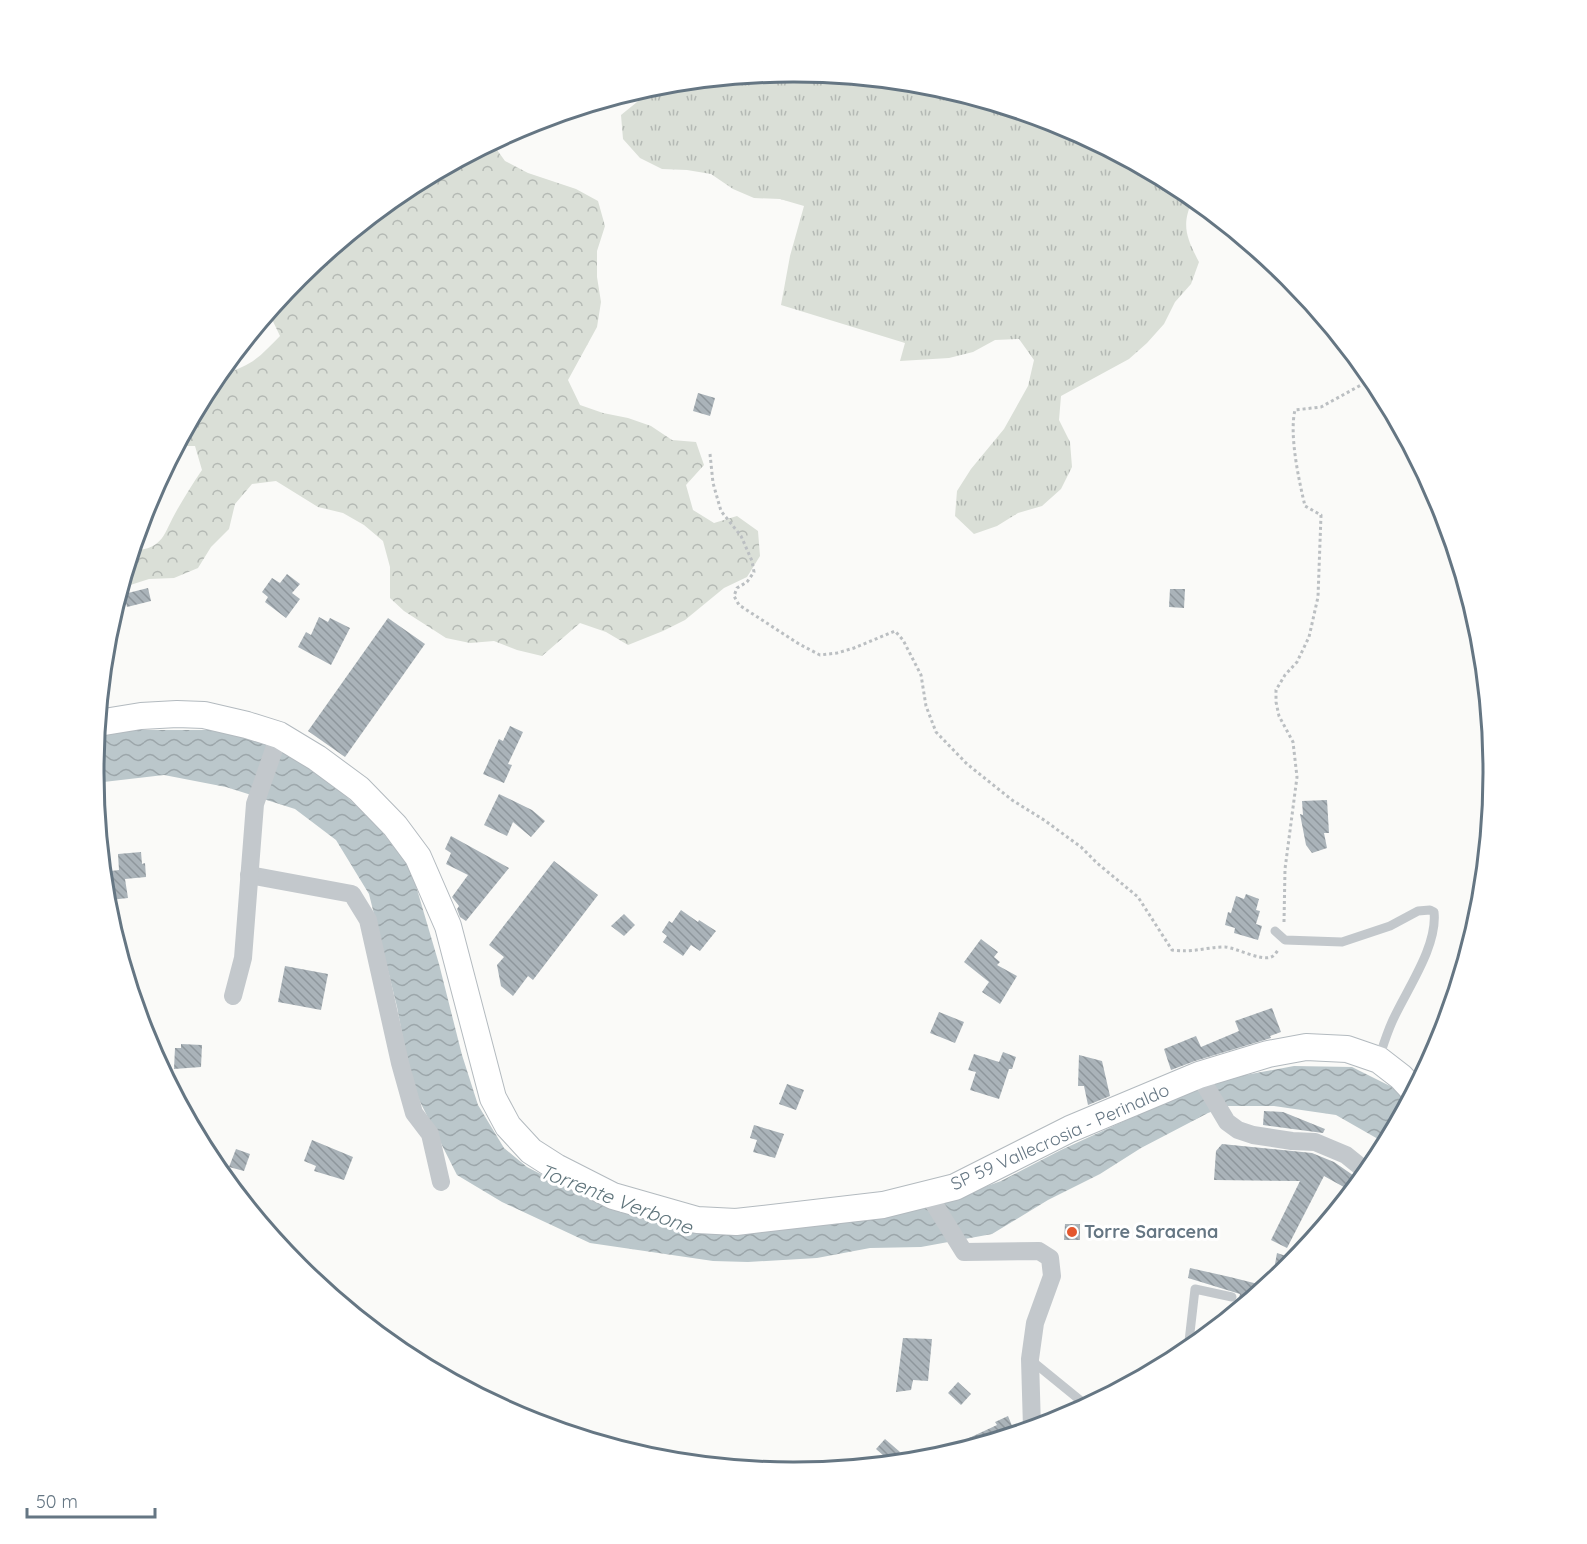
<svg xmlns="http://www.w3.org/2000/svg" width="1587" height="1544" viewBox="0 0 1587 1544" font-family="Quicksand,sans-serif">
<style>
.grass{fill:url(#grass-tufts)}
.forest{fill:url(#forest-crowns)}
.water{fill:url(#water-waves)}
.building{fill:url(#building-back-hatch)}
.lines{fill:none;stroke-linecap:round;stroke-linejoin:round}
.secondary-casing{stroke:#b3babf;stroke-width:28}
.path{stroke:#bbbfc2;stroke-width:3;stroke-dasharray:3 3;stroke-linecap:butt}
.lane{stroke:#c3c8cc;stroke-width:9}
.street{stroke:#c3c8cc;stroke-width:18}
.secondary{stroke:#fff;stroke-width:26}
.poi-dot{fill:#e4572e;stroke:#fff;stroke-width:2}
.labels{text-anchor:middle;stroke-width:6;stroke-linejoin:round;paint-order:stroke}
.street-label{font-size:18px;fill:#657683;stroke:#fff}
.poi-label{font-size:18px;font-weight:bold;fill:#657683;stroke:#fff;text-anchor:start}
.water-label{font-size:20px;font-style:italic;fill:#60757c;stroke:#fff}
.rim{fill:none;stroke:#657683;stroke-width:3}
</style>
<defs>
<pattern id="grass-tufts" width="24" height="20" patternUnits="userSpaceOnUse" patternTransform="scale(1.5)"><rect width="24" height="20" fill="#dadfd7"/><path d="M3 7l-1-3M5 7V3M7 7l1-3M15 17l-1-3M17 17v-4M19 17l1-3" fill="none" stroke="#b4b9b4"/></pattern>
<pattern id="forest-crowns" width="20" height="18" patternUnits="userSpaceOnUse" patternTransform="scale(1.5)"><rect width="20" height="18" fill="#dadfd7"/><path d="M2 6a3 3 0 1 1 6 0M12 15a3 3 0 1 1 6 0" fill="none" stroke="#b4b9b4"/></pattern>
<pattern id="water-waves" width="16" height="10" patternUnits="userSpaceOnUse" patternTransform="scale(1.5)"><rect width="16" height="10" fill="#bbc7cb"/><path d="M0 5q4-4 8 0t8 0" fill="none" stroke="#9ca6aa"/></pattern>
<pattern id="building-back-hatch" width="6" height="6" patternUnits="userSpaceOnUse" patternTransform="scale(1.5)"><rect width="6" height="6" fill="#aab3b9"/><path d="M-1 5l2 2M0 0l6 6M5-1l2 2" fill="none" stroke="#8e969c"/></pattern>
</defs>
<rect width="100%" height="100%" fill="#fafaf8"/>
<path class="grass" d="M794,72L930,86L993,104L1062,125L1183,190L1193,199C1181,225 1186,237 1199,262L1191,284L1175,302L1164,324L1147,343L1129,359L1061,396L1059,420L1070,442L1072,467L1061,489L1042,506L1018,513L997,526L974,534L955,516L957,491L971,469L1004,429L1028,386L1034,360L1019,339L995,340L973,352L949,358L900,361L905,343L781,305L790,256L804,206L780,199L754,198L733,189L711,174L687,170L662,169L640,158L623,139L621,115L658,85Z"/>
<path class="forest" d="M492,143L505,161L528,173L576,189L598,201L605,226L597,251V277L601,302L597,327L568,380L580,405L603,413L628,418L651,426L672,440L696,442L704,465L686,485L693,510L714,523L737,516L758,531L760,556L747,577L724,588L685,620L663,631L628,645L606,632L580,623L542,656L517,650L494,641L470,643L446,638L404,611L390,598V567L383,541L364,525L343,513L318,507L276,481L252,484L235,504L229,529L211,547L198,568L174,578L149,579L121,588L133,551C165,548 163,534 177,510C185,496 193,483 202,470L195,446H178L212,383C220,372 230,373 242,367C257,361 268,348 280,336L269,313L299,277L405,190Z"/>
<path class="water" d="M128,730H209L263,742L304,763L347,797L376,824L411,869L439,964L462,1055L478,1105L504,1148L527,1167L562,1185L608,1207L647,1220L705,1234L830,1224L894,1215L946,1201L1001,1181L1061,1150L1192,1090L1219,1080L1294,1066L1352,1067L1394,1088L1407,1102L1385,1143L1336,1115L1274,1106H1227L1208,1113L1141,1148L1100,1174L1048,1200L992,1234L921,1247L870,1248L817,1258L748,1262L713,1261L590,1243L502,1202L457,1175L412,1086L397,1007L369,894L336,840L295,809L226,787L164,775L95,783L94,772L97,734Z"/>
<g class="building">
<path d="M698,393L715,398L710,416L693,411Z"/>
<path d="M287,574L300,584L292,593L300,599L286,618L265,602L268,597L262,592L272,578L280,583Z"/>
<path d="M148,588L151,601L127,607L124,594Z"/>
<path d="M1170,589H1185L1184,608L1169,607Z"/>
<path d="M319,617L328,622L330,618L350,628L331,665L298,647L306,632L311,635Z"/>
<path d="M388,618L425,644L345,757L308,731Z"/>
<path d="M510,726L523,732L508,764L512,765L504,783L483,774L499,739L503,741Z"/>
<path d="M499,794L532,810L545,821L531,837L513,822L507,836L484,825Z"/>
<path d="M1327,800L1329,833H1324L1327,848L1312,853L1306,845L1300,814L1303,815L1302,801Z"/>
<path d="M451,836L509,868L466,921L460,917L457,909L459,906L452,897L468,875L446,864L451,853L445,849Z"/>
<path d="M141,852L142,864L145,863L146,877L125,879L128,898L110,900L111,871L119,870L118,854Z"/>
<path d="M554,861L598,895L533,980L528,976L513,996L501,986L497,965L504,957L489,945Z"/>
<path d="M1246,894L1259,899L1256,910L1260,911L1256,924L1262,926L1258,940L1234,933L1235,928L1225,925L1228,912L1231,913L1236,896L1244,899Z"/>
<path d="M681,910L698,922L699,920L716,931L700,951L691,945L683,956L663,942L667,936L662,932L669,921L672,923Z"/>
<path d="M624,914L635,925L624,936L611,926Z"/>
<path d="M981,939L998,952L994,957L1000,962L997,965L1017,976L1000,1004L982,992L989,982L964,962Z"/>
<path d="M285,966L328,974L321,1010L278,1002Z"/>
<path d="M1272,1008L1281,1032L1270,1036L1271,1038L1195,1061L1171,1070L1164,1049L1196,1036L1201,1047L1239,1031L1235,1021Z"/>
<path d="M939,1012L964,1022L955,1043L930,1033Z"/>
<path d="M181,1044L202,1045L201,1067L174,1069L175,1048H181Z"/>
<path d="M1003,1052L1016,1057L1012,1069H1009L999,1099L970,1090L976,1072L968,1070L974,1054L999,1062Z"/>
<path d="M1079,1055L1102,1061L1110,1096L1088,1105L1084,1086H1078Z"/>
<path d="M787,1084L804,1090L796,1110L779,1104Z"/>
<path d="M1264,1111L1283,1112L1325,1129L1323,1133L1263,1125Z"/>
<path d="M754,1125L784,1134L775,1158L753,1152L757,1140L750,1138Z"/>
<path d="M312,1140L353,1157L344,1180L314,1171L316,1166L304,1161Z"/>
<path d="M1222,1144L1312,1153L1334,1162L1360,1180L1351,1191L1324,1176L1287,1248L1271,1240L1300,1181L1214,1180L1216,1151Z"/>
<path d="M236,1149L250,1154L244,1171L229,1167Z"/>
<path d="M1065,1224H1080V1240H1064Z"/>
<path d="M1277,1253L1295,1259L1272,1281Z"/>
<path d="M1190,1268L1230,1277L1266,1286L1235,1311L1240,1294L1188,1278Z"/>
<path d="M903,1338L932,1339L928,1381L913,1380L911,1390L896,1392Z"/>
<path d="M958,1382L971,1394L961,1405L948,1393Z"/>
<path d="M1008,1416L1015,1433L972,1446L969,1438L997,1425L995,1422Z"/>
<path d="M885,1439L900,1452L891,1462L876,1449Z"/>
</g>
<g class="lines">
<g class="secondary-casing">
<path id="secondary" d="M98,723L141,716L177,714L204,715L247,725L279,735L317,758L359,789L395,826L418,857L448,926L493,1098L508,1126L531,1151L556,1167L613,1196L697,1220L736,1222L883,1205L955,1187L1070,1129L1199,1075L1268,1054L1306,1047L1347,1049L1379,1060L1401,1077L1413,1090"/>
</g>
<g class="path">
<path d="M710,454L713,483L721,511L741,536L752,561L754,572L747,582L737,588L734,596L739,605L799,644L820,655L837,653L854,648L895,631L903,640L921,675L926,706L936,732L967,764L1012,800L1044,820L1081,847L1097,863L1138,897L1172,950C1193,953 1206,947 1225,947C1237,948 1260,961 1271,957C1274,956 1276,953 1278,950"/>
<path d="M1284,922L1285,869L1297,777L1293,742L1279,716L1276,702V690L1285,675L1297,662L1309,637L1318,597L1321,515L1305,506C1299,481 1289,435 1295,410L1321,407L1372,379"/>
</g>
<g class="lane">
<path d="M1275,931L1285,940L1342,942L1390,926L1418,911L1430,910L1434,912C1438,947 1405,992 1392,1022C1387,1033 1383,1046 1379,1058"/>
<path d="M1188,1350L1195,1289L1232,1297"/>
<path d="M1032,1361L1086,1405"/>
</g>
<g class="street">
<path d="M249,875L352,894L368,920L400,1063L414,1113L430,1134L441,1182"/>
<path d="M233,996L243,958L255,804L279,735"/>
<path d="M1199,1075L1227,1122L1238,1130L1253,1135L1292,1141L1315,1142L1346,1155L1367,1172"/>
<path d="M928,1194L964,1252L1039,1251L1050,1258L1052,1276L1035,1323L1030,1359L1032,1428"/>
</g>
<use href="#secondary" class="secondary"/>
</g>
<circle class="poi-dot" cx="1072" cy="1232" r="6"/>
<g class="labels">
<g class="street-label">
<text transform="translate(1060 1137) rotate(-24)" y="6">SP 59 Vallecrosia - Perinaldo</text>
</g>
<g class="poi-label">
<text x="1084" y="1238">Torre Saracena</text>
</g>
<g class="water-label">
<text transform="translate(616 1199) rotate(21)" y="7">Torrente Verbone</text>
</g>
</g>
<path d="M0 0H1587V1544H0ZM793 82H794A689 689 0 0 1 1483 771V773A689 689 0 0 1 794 1462H793A689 689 0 0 1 104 773V771A689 689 0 0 1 793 82Z" fill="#fff" fill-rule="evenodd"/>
<path class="rim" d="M793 82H794A689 689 0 0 1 1483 771V773A689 689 0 0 1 794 1462H793A689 689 0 0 1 104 773V771A689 689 0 0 1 793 82Z"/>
<path d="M27 1508v9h128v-9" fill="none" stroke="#657683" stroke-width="3"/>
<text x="36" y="1508" font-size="18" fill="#657683" stroke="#ffffff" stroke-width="4.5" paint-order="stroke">50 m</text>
</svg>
